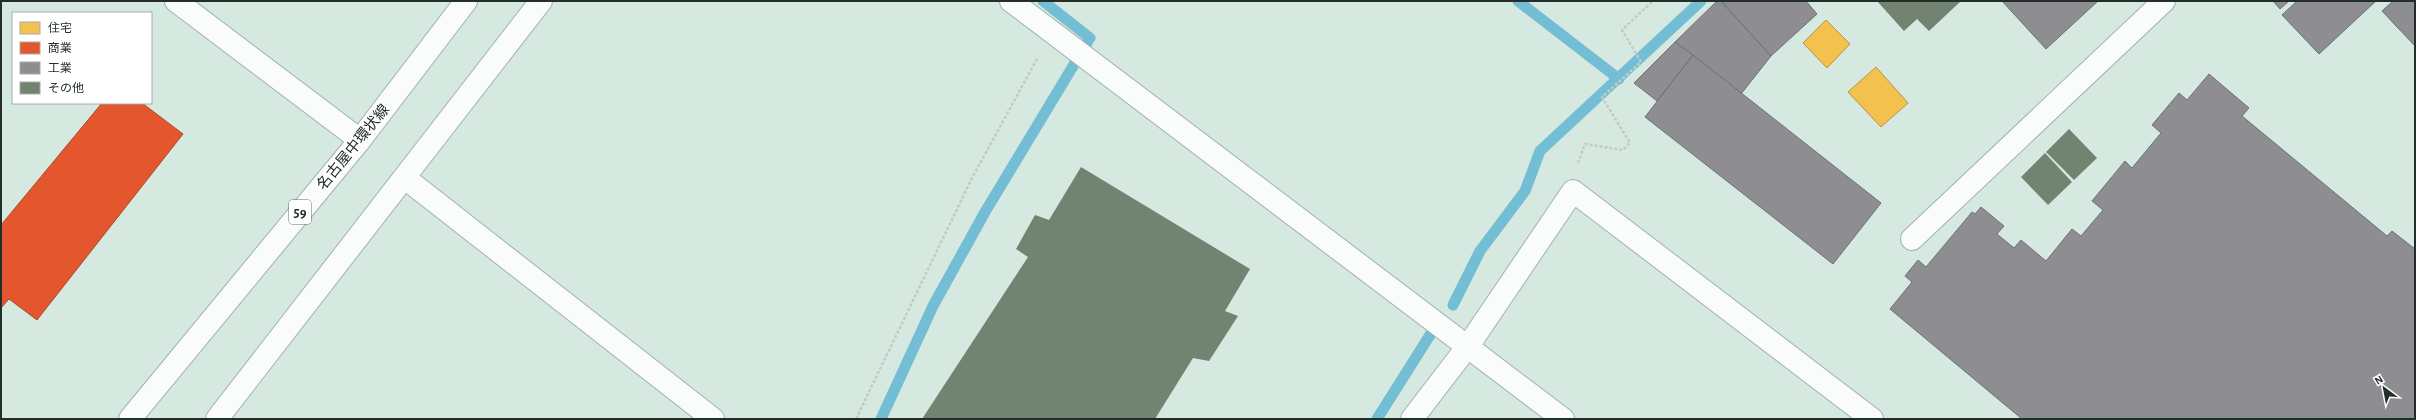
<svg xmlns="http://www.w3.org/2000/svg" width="2416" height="420" viewBox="0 0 2416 420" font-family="'Alegreya Sans','Noto Sans JP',sans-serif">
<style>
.homes{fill:#f2c14e;stroke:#b49543}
.shops{fill:#e4572e;stroke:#aa4b2c}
.industry{fill:#8d8d92;stroke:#6d7172}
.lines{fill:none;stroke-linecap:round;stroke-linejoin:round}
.stream{stroke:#73bed4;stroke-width:11}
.building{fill:#728371}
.street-casing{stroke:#a2b1ab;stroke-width:24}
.primary-casing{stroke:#a2b1ab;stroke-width:24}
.path{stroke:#c3cac6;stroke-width:2.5;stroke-dasharray:3 2;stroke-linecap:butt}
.street{stroke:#f9fcfa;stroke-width:22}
.primary{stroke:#f9fcfa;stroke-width:22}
.labels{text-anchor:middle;stroke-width:4;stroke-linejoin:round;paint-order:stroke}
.shield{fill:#fff;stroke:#646d69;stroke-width:1}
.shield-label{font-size:14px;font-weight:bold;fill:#222f29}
.street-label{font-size:15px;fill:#222f29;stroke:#fff}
</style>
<rect width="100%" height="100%" fill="#d6e9e0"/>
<g class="homes">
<path d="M1826,20L1850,44L1827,68L1803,43Z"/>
<path d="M1876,67L1908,103L1881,127L1848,92Z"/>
</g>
<path class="shops" d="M102,103H142L183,134L37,320L9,299L1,308V225Z"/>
<g class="industry">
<path d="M1717,1H1721L1771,56L1741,94L1675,42Z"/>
<path d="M1721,1H1806L1817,14L1771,56Z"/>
<path d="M2002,1H2098L2046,49Z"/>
<path d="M2273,1H2289L2280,9Z"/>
<path d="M2297,1H2376L2319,54L2282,15Z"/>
<path d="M2393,1H2415V46L2382,11Z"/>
<path d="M1675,42L1693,55L1657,101L1634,83Z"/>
<path d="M1693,55L1881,203L1833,264L1645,117Z"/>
<path d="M2209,74L2249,108L2242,116L2387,236L2392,231L2415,249V419H2022L1890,309L1912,282L1905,276L1918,260L1926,267L1972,212L1975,214L1981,207L2004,226L1997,234L2014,248L2021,240L2046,261L2072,229L2081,236L2103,210L2092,201L2125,161L2132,168L2161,133L2152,125L2179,93L2187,100Z"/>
</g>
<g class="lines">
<g class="stream">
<path d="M1518,1L1619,79"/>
<path d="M1453,305L1480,251L1525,191L1540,151L1701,1"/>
<path d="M881,419L933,306L985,212L1090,38L1043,1"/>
<path d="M1377,419L1430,335"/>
</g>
</g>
<g class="building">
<path d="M1877,1H1961L1929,31L1917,19L1904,31Z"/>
<path d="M2069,129L2097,158L2074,180L2046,152Z"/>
<path d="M2045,153L2072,182L2048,205L2021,177Z"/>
<path d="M1081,167L1250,269L1225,311L1238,316L1209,361L1193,358L1155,419H922L1028,257L1016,249L1035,215L1049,220Z"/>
</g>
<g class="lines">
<g class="street-casing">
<g id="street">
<path d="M176,1L360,140"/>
<path d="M1011,1L1563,419"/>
<path d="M405,178L713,419"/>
<path d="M1912,239L2164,1"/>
<path d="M1412,419L1468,346L1573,191L1872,419"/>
</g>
</g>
<g class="primary-casing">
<g id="primary">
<path d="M130,419L360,140L466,1"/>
<path d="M217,419L541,1"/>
</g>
</g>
<g class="path">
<path d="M1578,163L1585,144L1623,150L1630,143L1602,97L1641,62L1622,30L1653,1"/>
<path d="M856,419L972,178L1037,59"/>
</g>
<use href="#street" class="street"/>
<use href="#primary" class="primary"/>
</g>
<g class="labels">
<rect class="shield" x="289" y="200" width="22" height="24" rx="3"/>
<g class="shield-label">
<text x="300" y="217">59</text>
</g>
<g class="street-label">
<text transform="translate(353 147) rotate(-51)" y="5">名古屋中環状線</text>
</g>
</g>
<rect width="2416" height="420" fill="none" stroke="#222f29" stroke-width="4"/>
<rect x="12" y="12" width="140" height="92" fill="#ffffff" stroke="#a7aca9"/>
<rect x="20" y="22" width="20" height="12" fill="#f2c14e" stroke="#a7aca9"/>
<text x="48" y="32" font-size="12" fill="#222f29">住宅</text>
<rect x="20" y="42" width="20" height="12" fill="#e4572e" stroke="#a7aca9"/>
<text x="48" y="52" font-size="12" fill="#222f29">商業</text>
<rect x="20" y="62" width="20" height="12" fill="#8d8d92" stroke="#a7aca9"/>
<text x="48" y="72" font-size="12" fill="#222f29">工業</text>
<rect x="20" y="82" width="20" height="12" fill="#728371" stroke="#a7aca9"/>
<text x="48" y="92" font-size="12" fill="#222f29">その他</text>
<g transform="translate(2384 388) rotate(328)" stroke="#ffffff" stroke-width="3" paint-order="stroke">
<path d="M0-3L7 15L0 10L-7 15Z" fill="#222f29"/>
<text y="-6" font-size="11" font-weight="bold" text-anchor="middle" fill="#222f29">N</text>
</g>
</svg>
